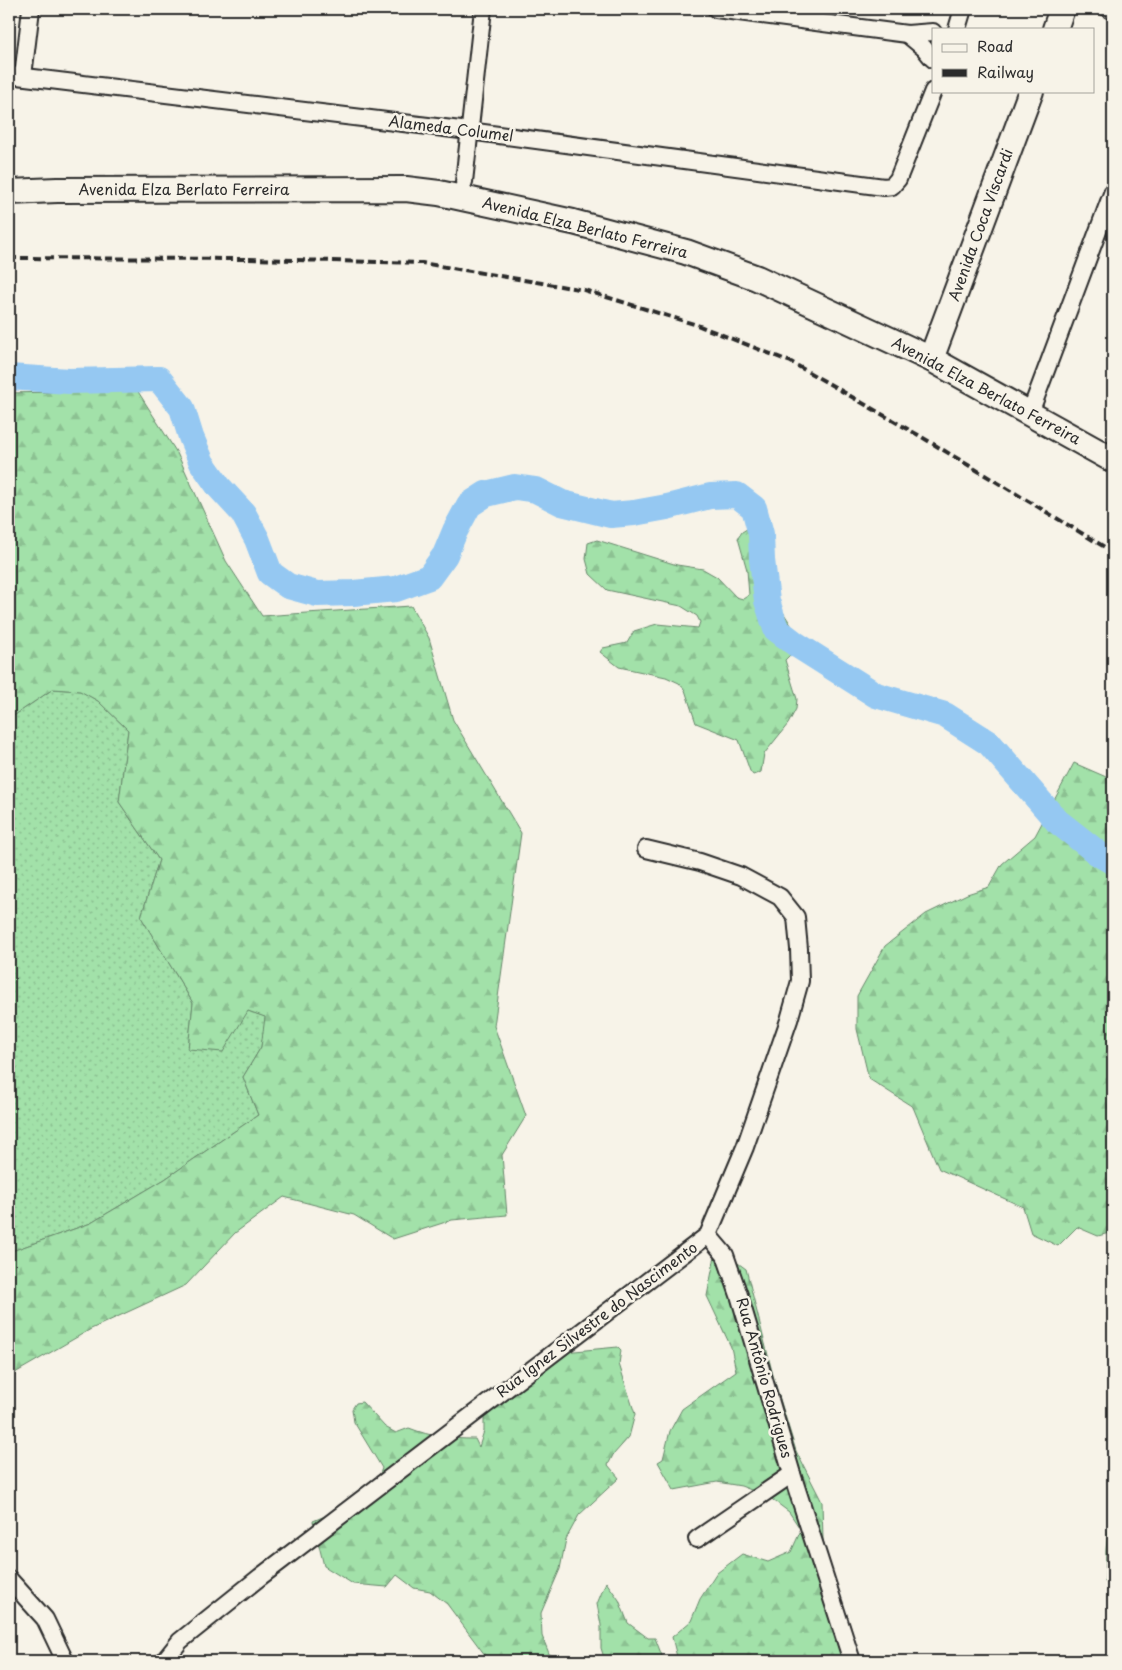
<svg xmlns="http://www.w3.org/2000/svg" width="1122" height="1670" viewBox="0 0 1122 1670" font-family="'Playpen Sans',sans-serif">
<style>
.grass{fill:url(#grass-dots);stroke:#66866a}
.forest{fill:url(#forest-firs);stroke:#66866a}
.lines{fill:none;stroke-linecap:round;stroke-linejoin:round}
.river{stroke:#95c8f2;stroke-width:26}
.street-casing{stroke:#2b2b2b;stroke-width:20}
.secondary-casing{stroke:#2b2b2b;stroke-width:28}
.street{stroke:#f7f3e8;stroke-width:16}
.secondary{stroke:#f7f3e8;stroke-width:24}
.rail{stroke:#2b2b2b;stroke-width:4;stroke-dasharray:8 4;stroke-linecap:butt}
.labels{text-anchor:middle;stroke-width:5;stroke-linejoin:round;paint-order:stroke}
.street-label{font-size:15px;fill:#2b2b2b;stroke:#f7f3e8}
</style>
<defs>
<pattern id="grass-dots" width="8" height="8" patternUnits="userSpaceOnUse" patternTransform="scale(1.25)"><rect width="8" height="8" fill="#a2e1a9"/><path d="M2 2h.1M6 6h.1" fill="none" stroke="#8cc192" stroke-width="1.8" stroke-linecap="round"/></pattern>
<pattern id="forest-firs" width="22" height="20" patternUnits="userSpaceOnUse" patternTransform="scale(1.25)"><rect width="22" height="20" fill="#a2e1a9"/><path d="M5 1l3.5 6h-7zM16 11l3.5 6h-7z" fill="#8cc192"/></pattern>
</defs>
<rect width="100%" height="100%" fill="#f7f3e8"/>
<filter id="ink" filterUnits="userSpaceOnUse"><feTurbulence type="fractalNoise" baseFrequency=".02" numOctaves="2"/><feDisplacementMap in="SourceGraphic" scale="10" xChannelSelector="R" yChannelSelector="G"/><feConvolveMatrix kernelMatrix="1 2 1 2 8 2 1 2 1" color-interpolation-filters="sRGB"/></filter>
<g filter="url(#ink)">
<path class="grass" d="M53,689L81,691L98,701L128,730L119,802L159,860L141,917L193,1003L188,1049L248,1011L266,1017L261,1047L243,1077L258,1115L165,1179L91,1223L9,1252V719Z"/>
<g class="forest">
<path d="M137,390L177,453L226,561L262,616L411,606L429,638L453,720L521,833L494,1026L526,1116L502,1155L507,1215L452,1220L393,1239L354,1215L284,1197L235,1233L186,1285L91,1329L15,1373L9,1395V1252L91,1223L165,1179L258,1115L243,1077L261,1047L265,1017L248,1011L223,1052L188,1049L193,1003L141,917L159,860L119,802L128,730L98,701L80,691L53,689L9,719V393Z"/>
<path d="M750,527L760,539L772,594L796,633L799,642L797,648L785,660L797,699L796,709L788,724L764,754L761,772L753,775L750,771L739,740L696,723L685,690L679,683L666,677L619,667L600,652L603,648L627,643L634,631L657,624L698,628L700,622L697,616L681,606L607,590L590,574L586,559L588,543L597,540L677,565L703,569L717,577L736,597L743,599L749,595L747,570L738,538L742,532Z"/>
<path d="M1074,763L1113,780V1232L1098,1236L1077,1227L1058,1246L1031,1233L1023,1207L939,1169L913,1107L869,1079L857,1029V996L885,946L926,914L967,894L989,887L1002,864L1035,836Z"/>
<path d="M715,1256L731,1258L746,1269L775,1383L796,1451L822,1502L823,1540L842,1617L856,1661H678L672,1637L691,1621L700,1599L717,1573L742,1554L768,1562L791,1552L801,1530L789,1512L769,1497L741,1486L717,1482L674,1490L658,1462L663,1459L670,1431L682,1409L736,1371L731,1347L707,1296Z"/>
<path d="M618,1347L621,1350L619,1364L635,1414L629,1437L613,1455L608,1465L619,1478L579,1515L566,1539L560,1569L541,1613L542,1636L552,1661H488L485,1655L447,1604L430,1591L414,1588L397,1575L387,1587L353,1584L324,1566L313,1521L354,1504L376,1485L382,1468L354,1422L352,1409L356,1403L362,1402L385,1427L396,1433L409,1428C432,1437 450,1439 475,1439L479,1447L484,1431V1411L564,1352Z"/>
<path d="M1113,1510V1585L1105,1582L1106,1550L1110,1512Z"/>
<path d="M606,1582L619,1600L628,1623L648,1638H655L664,1661H605L601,1648V1625L597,1604Z"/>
</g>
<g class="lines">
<path class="river" d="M9,377L69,381L159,379L182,408L191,437L202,463L219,487L243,513L257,539L270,573L288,586L317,594L353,593L396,589L429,577L445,555L455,531L469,505L486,494L515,487L536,490L562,503L611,515L634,513L667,507L710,496L737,495L754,508L761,534L762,560L767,601L776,629L797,645L876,695L945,715L989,743L1057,821L1099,854L1113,862"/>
<g class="street-casing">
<g id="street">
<path d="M716,9L907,34L933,32"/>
<path d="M1109,9L1113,11"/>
<path d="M957,29L963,9"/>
<path d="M907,34L924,48L933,59"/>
<path d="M9,75L469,131L884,187L892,186L898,179L933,91"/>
<path d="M23,76L31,9"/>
<path d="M464,182L483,9"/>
<path d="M1030,413L1113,191"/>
<path d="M792,1474L852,1661"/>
<path d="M697,1539L792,1474L739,1295L725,1255L708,1235"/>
<path d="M9,1579L45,1619L65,1661"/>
<path d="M164,1661L180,1641L260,1577L708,1235L745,1147L789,1020L800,981L799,949L796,917L780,897L741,876L700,862L646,849"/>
</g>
</g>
<g class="secondary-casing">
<g id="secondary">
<path d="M1055,29L1062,9"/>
<path d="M9,192L57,190L406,189L439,193L573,222L686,252L757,278L931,359L1113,460"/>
<path d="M931,359L1031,91"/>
</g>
</g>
<use href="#street" class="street"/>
<use href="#secondary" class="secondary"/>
<path class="rail" d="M9,258L249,259L422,263L584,290L697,325L791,362L920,436L1113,552"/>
</g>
</g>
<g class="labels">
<g class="street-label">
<text transform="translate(451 129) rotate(7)" y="5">Alameda Columel</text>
<text x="184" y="195">Avenida Elza Berlato Ferreira</text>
<text transform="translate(981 225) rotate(-70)" y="5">Avenida Coca Viscardi</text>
<text transform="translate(585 228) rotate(14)" y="5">Avenida Elza Berlato Ferreira</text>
<text transform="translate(986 391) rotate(28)" y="5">Avenida Elza Berlato Ferreira</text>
<text transform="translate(597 1320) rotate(-37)" y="5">Rua Ignez Silvestre do Nascimento</text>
<text transform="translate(764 1378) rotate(74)" y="5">Rua Antônio Rodrigues</text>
</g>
</g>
<rect width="1122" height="1670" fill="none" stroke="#f7f3e8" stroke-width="30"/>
<rect x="15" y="15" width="1092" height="1640" fill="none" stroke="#2b2b2b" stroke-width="2" filter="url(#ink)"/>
<rect x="932" y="28" width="162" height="65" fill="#f7f3e8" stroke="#a5a39c"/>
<rect x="942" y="44" width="25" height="8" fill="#f7f3e8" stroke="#a5a39c"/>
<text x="977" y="52" font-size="15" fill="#2b2b2b">Road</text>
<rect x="942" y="69" width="25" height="8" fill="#2b2b2b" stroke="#a5a39c"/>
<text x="977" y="78" font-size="15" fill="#2b2b2b">Railway</text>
</svg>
